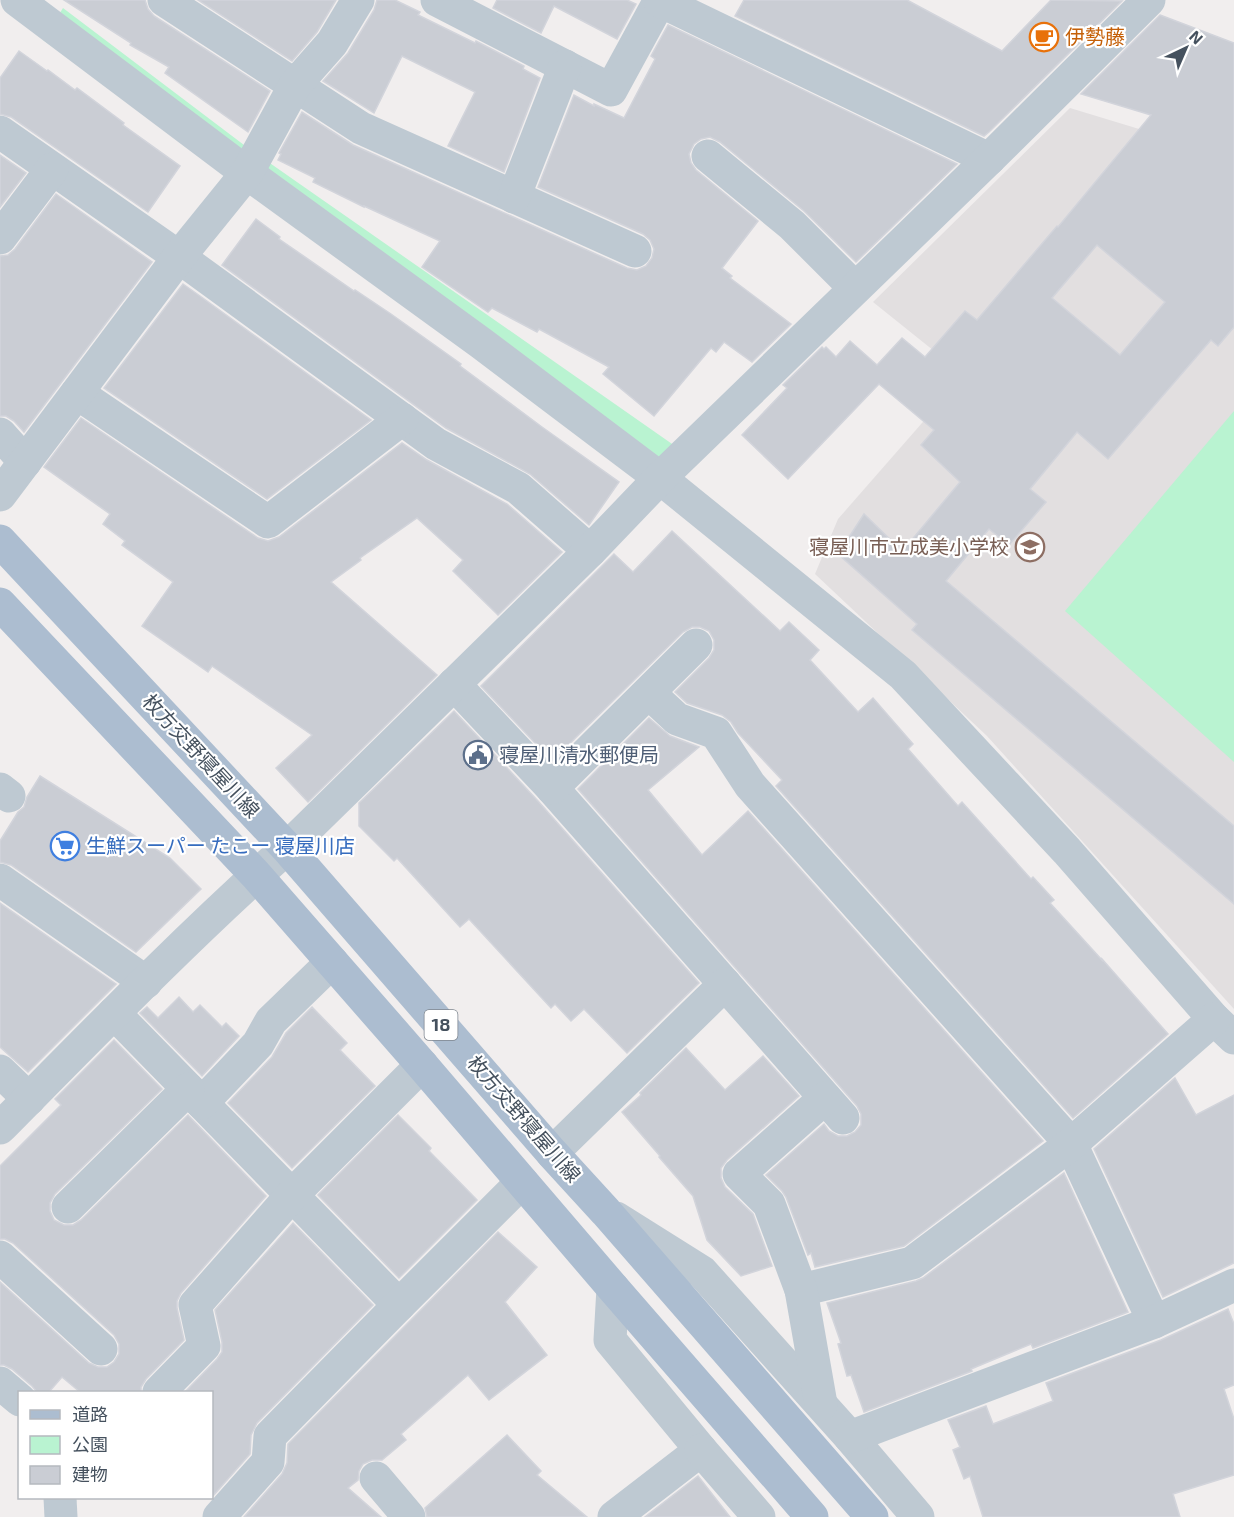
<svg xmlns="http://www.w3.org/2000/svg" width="1234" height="1517" viewBox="0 0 1234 1517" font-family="'Exo 2','Noto Sans JP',sans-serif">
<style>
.education{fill:#e2dfe0}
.green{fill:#b9f3d1}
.building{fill:#cacdd4;stroke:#d2d4db;stroke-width:1.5;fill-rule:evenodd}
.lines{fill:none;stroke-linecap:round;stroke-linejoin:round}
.minor{stroke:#bec9d2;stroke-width:33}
.major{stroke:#acbdd0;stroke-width:33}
.labels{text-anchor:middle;stroke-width:4.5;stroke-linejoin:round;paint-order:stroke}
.shield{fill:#fff;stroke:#7d858e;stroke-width:1.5}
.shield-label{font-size:18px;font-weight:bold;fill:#45515e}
.food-label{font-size:20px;fill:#c56008;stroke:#fff;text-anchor:start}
.education-label{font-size:20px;fill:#785e54;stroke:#fff;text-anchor:end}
.service-label{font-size:20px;fill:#4e5e75;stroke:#fff;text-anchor:start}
.street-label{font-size:20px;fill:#45515e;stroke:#fff}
.shop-label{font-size:20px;fill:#366cbe;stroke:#fff;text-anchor:start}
</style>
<rect width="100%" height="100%" fill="#f1eeee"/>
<path class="education" d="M1070,108L1172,139L1234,179V1009L987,736L815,574L838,519L964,375L873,302Z"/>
<g class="green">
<path d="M63,8L244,145L675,446L640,476L226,171L43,40Z"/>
<path d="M1234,411V762L1065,611Z"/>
</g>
<g class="building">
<path d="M64,0H145L148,9L154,16L270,91L248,132L165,73L169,67L130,45L131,43Z"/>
<path d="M198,0H336L317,32L292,61Z"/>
<path d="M377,0H395L420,12L418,15L475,43L476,41L524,66L523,69L540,78L504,172L448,146L475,92L402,56L374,113L323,81L348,53L374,10Z"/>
<path d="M497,0H627L636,4L617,39L554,6L541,33L493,8Z"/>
<path d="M744,0H907L1002,51L1051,0L1122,1L989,132L984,136L735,16Z"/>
<path d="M1160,15L1234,43V327L1218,346L1211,340L1108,459L1077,432L1030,489L1046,502L1009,545L989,529L946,581L1234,826V904L912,630L917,624L838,554L864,514L900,549L908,540L910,542L960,482L921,445L934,430L879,384L788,479L742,435L787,388L783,385L822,347L824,349L826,347L836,357L850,341L877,365L902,338L925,357L965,311L977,320L1057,226L1058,227L1151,115L1081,94ZM1097,245L1165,302L1120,355L1052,298Z"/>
<path d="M668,25L957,164L856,262L804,211L720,142L710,137L701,139L694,144L689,154L691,163L696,170L758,221L722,268L732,276L730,278L791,324L752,362L724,342L716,352L711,348L654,416L603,374L609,367L539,329L537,332L492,308L488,312L422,267L440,241L364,206V207L313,182L315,178L278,160L281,154L279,153L302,112L353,145L627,268L637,270L646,266L652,258L654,249L650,240L643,234L538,187L574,95L594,106V104L624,118L655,59L651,56Z"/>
<path d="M19,51L47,71L48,70L75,90L77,88L124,123L123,125L180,166L148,212L11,117L0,114V78Z"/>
<path d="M0,155L26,173L0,207Z"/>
<path d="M56,194L152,262L24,432L14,421L6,416H0V256L8,255L15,249Z"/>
<path d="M256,219L280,237L279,239L354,291L355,290L391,314L461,364L460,366L542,427L619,482L589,525L530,474L446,428L222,265Z"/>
<path d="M183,284L200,296L371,420L267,499L104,388Z"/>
<path d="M81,418L258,538L268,541L279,537L402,443L427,460L507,504L562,552L498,615L453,571L463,560L417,518L360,558L361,560L331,582L437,675L308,802L276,768L312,735L212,666L208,672L142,626L173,582L122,545L125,541L103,524L110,514L44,467Z"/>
<path d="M672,531L780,631L789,622L819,650L810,660L858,712L873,698L913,744L908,749L958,806L962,802L1031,879L1033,877L1054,900L1050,903L1102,960V959L1168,1034L1073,1118L776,786L782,780L738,733L731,722L722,715L687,703L675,692L709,658L714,650V640L709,631L700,627H692L683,632L552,761L481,686L614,554L633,572Z"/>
<path d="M454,711L538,801L699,983L627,1053L584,1009L571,1021L555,1004L551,1008L469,919L460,927L397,858L394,861L359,826V803Z"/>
<path d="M649,718L670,736L699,747L648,790L702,855L748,811L1043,1141L904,1246L815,1267L811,1253L808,1255L786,1197L782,1191L766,1175L824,1124L829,1131L838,1136H847L855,1132L861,1125V1114L857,1106L578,789Z"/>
<path d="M40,776L170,858L201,889L136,952L11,865L0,862V841L18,812L24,807L27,797Z"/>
<path d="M0,903L116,984L28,1072L0,1047Z"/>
<path d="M179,997L193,1012L200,1005L222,1027L226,1023L239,1036L202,1076L140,1013L147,1007L158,1018Z"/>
<path d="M312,1007L347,1043L340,1050L375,1086L292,1168L228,1103L272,1057L286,1033Z"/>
<path d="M114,1040L162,1089L55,1194L50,1203V1211L54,1220L64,1225H73L81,1220L188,1115L266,1196L181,1293L177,1301V1308L184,1340L146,1379L141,1387V1392H80L62,1377L49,1392H37L32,1386L12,1369L4,1365H0V1282L89,1363L98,1367H107L114,1362L119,1354V1344L114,1335L13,1243L5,1239H0V1166L61,1105L55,1099Z"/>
<path d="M686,1048L725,1090L763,1056L799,1096L727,1160L721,1168V1178L725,1187L753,1214L772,1266L741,1276L707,1240L693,1196L659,1157L660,1156L622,1112L641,1095L640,1093Z"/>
<path d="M1175,1078L1196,1115L1234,1095V1263L1163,1297L1094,1149Z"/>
<path d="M398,1115L431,1148L429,1151L477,1200L399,1278L318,1195Z"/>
<path d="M1064,1173L1128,1312L1033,1348L1031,1344L971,1369L972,1371L864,1412L851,1375L847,1376L838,1344L841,1343L827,1303L916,1281L923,1278Z"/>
<path d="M293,1223L373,1305L257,1423L251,1435L250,1454L212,1497V1392H185L217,1359L222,1352V1342L215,1310Z"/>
<path d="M498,1232L537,1267L505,1302L547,1355L489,1400L468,1375L401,1434L406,1440L382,1460H372L363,1464L359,1471L358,1480L348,1488L381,1517H244L282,1474L287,1463L288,1444Z"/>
<path d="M1228,1309L1234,1324V1385L1224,1389L1234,1419V1475L1173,1494L1180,1517H983L970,1476L964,1479L953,1450L960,1447L948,1420L986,1406L993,1424L1053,1401L1046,1383L1161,1340Z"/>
<path d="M507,1435L541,1471L537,1475L587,1517H427L425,1508Z"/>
<path d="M698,1476L730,1517H645Z"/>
</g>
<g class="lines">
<g class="minor">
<path d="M17,0L247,173L481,343L660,478L903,675L1067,851L1214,1019L1234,1038"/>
<path d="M164,0L361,128L635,251"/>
<path d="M437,0L611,90L660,0"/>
<path d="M660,1L989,159"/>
<path d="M0,132L179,257L436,444L518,488L590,551"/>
<path d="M708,156L792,225L855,288"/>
<path d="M514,197L565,66"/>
<path d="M0,238L52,169"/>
<path d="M77,393L268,522L402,419"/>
<path d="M0,434L25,462"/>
<path d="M0,495L179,257L247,173L295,85L332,43L358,0"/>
<path d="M454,684L552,788L843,1118"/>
<path d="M649,693L677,719L716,733L750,785L1071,1144L1154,1322"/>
<path d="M552,788L696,645"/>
<path d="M0,789L9,796"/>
<path d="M0,880L146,982"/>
<path d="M114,1013L399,1305"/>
<path d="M0,1071L29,1099"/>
<path d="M202,1103L258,1044L271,1021L332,962"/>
<path d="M0,1128C94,1033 187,937 287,848L590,551L660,478L989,159L1149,0"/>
<path d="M552,1153L725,984"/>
<path d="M68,1207L188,1089"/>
<path d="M616,1218L702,1272L850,1437L918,1517"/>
<path d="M0,1257L101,1349"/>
<path d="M613,1288L610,1340L701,1450L614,1517"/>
<path d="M801,1290L912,1263L1071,1144L1214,1019"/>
<path d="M0,1383L20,1400"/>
<path d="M159,1392L204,1346L195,1305L292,1195L422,1065"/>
<path d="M821,1404L801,1290L769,1204L739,1174L825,1098"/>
<path d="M850,1437L1154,1322L1234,1285"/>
<path d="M701,1450L759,1517"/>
<path d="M376,1478L409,1517"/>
<path d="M60,1498L61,1517"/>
<path d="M219,1517L268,1462L270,1436L399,1305L522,1182"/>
</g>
<g class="major">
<path d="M0,541L287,848L552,1153L606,1212L872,1517"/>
<path d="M0,604L256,875L422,1065L613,1288L812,1517"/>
</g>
</g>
<defs>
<g id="cafe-ring" transform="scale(1.5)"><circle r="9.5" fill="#fff" stroke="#e8710a" stroke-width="1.5"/><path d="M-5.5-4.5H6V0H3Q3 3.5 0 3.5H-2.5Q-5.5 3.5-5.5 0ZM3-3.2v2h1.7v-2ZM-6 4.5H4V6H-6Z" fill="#e8710a"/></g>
<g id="school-ring" transform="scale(1.5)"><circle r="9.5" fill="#fff" stroke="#8d6e63" stroke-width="1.5"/><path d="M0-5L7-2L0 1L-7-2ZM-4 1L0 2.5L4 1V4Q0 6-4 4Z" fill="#8d6e63"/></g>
<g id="civic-ring" transform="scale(1.5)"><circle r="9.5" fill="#fff" stroke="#5c6f8a" stroke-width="1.5"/><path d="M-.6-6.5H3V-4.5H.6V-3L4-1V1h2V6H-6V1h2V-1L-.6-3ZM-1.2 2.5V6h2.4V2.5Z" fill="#5c6f8a"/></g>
<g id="supermarket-ring" transform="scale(1.5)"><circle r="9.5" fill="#fff" stroke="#3f7fe0" stroke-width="1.5"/><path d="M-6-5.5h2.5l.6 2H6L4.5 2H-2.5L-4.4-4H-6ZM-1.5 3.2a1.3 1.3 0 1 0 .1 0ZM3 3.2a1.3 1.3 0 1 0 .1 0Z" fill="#3f7fe0"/></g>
</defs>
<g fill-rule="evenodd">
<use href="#cafe-ring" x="1044" y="37"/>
<use href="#school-ring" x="1030" y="547"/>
<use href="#civic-ring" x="478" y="755"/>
<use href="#supermarket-ring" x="65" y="846"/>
</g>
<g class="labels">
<rect class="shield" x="424.5" y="1010" width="33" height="30" rx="4.5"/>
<g class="shield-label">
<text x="441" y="1031">18</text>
</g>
<g class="food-label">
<text x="1065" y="44">伊勢藤</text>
</g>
<g class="education-label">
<text x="1009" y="554">寝屋川市立成美小学校</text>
</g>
<g class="service-label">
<text x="499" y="762">寝屋川清水郵便局</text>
</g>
<g class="street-label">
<text transform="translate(201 756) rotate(47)" y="7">枚方交野寝屋川線</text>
<text transform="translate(524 1119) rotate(49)" y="7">枚方交野寝屋川線</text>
</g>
<g class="shop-label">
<text x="86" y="853">生鮮スーパー たこー 寝屋川店</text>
</g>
</g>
<rect x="18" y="1391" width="195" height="108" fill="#ffffff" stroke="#b5b9bf" stroke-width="1.5"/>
<rect x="30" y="1410" width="30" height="9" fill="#acbdd0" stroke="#b5b9bf" stroke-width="1.5"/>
<text x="72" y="1421" font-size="18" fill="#45515e">道路</text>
<rect x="30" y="1436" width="30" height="18" fill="#b9f3d1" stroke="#b5b9bf" stroke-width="1.5"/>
<text x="72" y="1451" font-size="18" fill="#45515e">公園</text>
<rect x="30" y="1466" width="30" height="18" fill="#cacdd4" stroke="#b5b9bf" stroke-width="1.5"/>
<text x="72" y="1481" font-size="18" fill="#45515e">建物</text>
<g transform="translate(1186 48) rotate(44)" stroke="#ffffff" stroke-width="4.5" paint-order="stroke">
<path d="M0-4.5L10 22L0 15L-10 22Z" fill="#45515e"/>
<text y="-9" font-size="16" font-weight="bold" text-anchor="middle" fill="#45515e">N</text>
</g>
</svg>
